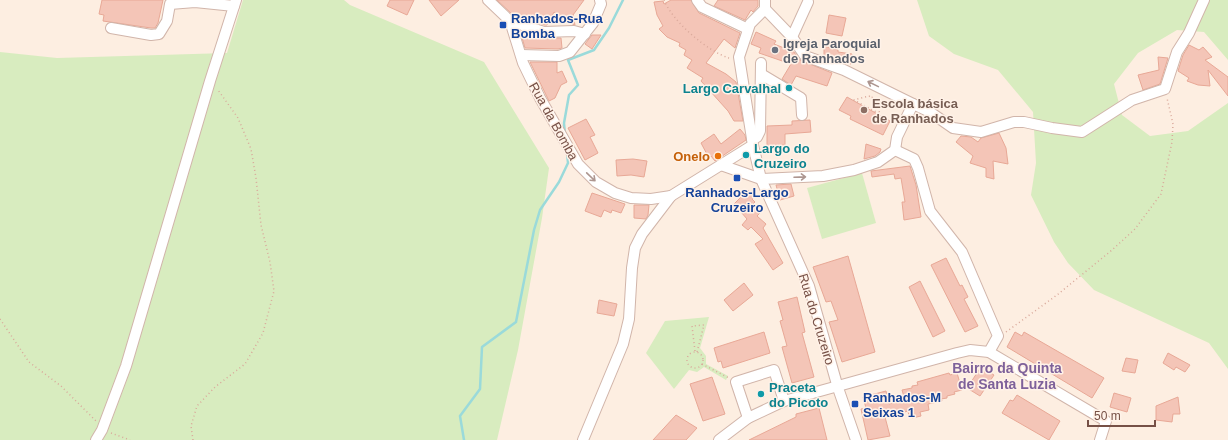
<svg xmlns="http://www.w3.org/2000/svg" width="1228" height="440" viewBox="0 0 1228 440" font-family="Helvetica,sans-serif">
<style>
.green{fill:#d8ecbf}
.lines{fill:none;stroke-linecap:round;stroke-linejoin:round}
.stream{stroke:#9adada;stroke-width:2.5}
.building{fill:#f4c5b7;stroke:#e8a896}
.minor-casing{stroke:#d1b5aa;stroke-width:12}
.path{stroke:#d9a89a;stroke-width:1.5;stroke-dasharray:1 3;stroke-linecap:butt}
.minor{stroke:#fff;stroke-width:10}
.oneway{stroke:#ad9690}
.transit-dot{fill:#1a4fb4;stroke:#fff2e8;stroke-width:1.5}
.worship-dot{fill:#6b7280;stroke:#fff2e8;stroke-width:1.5}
.culture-dot{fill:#0f9aa8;stroke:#fff2e8;stroke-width:1.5}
.education-dot{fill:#8d6e63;stroke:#fff2e8;stroke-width:1.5}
.food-dot{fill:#e8710a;stroke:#fff2e8;stroke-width:1.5}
.labels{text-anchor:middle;stroke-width:3;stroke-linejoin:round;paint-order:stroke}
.transit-label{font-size:13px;font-weight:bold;fill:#164399;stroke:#fff2e8;text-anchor:start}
.worship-label{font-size:13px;font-weight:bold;fill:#5b616d;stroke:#fff2e8;text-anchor:start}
.culture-label{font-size:13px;font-weight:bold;fill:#0d838f;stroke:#fff2e8;text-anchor:start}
.education-label{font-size:13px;font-weight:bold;fill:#785e54;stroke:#fff2e8;text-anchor:start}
.street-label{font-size:13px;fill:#765046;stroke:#fff2e8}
.food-label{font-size:13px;font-weight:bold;fill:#c56008;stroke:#fff2e8;text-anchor:end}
.neighbourhood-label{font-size:14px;font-weight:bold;fill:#7e619a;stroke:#fff2e8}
</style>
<rect width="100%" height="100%" fill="#fdeee1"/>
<g class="green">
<path d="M243,0H344L350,5L484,62L549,168L542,218L518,350L497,440H0V52L57,58L227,53Z"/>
<path d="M917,0H1228V60L1204,32L1177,30L1138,53L1114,84L1122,115L1150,136L1188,131L1228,103V369L1209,343L1094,290L1068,263L1054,242L1031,195L1036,163L1033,112L998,70L954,54L929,36Z"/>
<path d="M862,173L876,223L822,239L807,188Z"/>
<path d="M709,317L700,348L706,356V364L728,376L726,380L704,367L697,372L689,370L674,389L646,353L665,321Z"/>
</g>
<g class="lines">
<g class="stream">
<path d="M565,134L564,123L569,95L578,85L568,60L594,50L609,28L623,0"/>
<path d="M464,440L460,416L480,389L482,347L516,322L534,230L540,210L559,182L568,163L567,153"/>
</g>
</g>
<g class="building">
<path d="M102,0H163L158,23L155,28H151L103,21L104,15L99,14Z"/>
<path d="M390,0H414L407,15L387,6Z"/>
<path d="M429,0H459L441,16Z"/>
<path d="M497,0H584L573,15L575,25L566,21L554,12L547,25H545L513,15Z"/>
<path d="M671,0H691L699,13L740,33L735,48L724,39L706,63L726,74L736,82L743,121H734L728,111L701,81L703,78L687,68L692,60L684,55L686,50L679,46L680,43L667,37L659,29L663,26L657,15L654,2L663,1L664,4Z"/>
<path d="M718,0H758V6L753,12L751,10L745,20L714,6Z"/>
<path d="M829,15L846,18L842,36L826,33Z"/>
<path d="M520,31L542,38H561L562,48L558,49L525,48Z"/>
<path d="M756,32L776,41L774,44L794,52L796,55L795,58L832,73L827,86L796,76L791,85L782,79L791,64L759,53L761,48L751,44Z"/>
<path d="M592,35H601L592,49L585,44Z"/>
<path d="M1189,45L1199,50L1203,47L1212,57L1205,60L1228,77V96L1208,70L1210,86L1198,85L1187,81L1189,78L1178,71L1183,55Z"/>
<path d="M824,46L838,50V52L852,54L851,64L824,56Z"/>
<path d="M1158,57L1168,58L1160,84L1143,90L1138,75L1159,70Z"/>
<path d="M530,62H557V73L562,71L567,82L561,85L555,98L549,101Z"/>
<path d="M847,97L890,121L883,135L850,119L851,116L839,110Z"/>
<path d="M586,119L595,135L590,137L598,153L585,160L568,128Z"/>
<path d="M810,120L811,132L785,134V145L767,146V126L792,125V121Z"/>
<path d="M740,129L745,135L746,140L715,161L711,156L709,158L701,143L714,134L721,144Z"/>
<path d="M999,133L1006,148L1008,164L993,161L994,179L986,177V168L970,163L973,156L956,142L961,136L971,137L978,142L981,138Z"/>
<path d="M866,144L881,149L880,152L875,156L864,159Z"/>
<path d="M633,159L647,161L644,177L631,175L617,176L616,160Z"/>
<path d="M910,166L916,185L921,217L904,220L902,202H905L901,178L895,179L894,174L872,177L871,171Z"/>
<path d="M791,184L794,196L780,200L776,185Z"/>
<path d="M748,190L754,197L752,199L755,202L753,204L760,213L757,216L766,224L763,228L783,263L773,270L755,244L763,239L751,227L748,230L742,225L747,219L734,204Z"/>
<path d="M592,193L625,204L621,213L612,210L611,213L604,210L601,217L585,211Z"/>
<path d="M634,205H649L648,215L646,219L634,218Z"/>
<path d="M848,256L875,352L842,362L829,322L838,320L831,301L826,302L813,267Z"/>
<path d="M946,258L960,286L962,285L968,297L964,299L978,326L965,332L931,265Z"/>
<path d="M920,281L945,331L933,337L909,287Z"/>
<path d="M744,283L753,295L733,311L724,300Z"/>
<path d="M797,297L805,332L802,333L814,377L792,383L782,347L787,346L780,321L783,320L778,302Z"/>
<path d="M599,300L617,304L614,316L597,313Z"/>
<path d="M764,332L770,353L723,368L721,361L718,362L714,348Z"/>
<path d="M1015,332L1022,336L1024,332L1104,378L1092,398L1007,347Z"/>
<path d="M1168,353L1190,365L1185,372L1176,367L1174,370L1163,363Z"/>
<path d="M1126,358L1138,360L1135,373L1122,371Z"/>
<path d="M981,367L994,375L980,396L967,388Z"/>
<path d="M949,373L950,375L957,373L962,390L954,392L955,394L947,396V398L941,399L942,401L928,404L929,410L920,412L921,416L912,418L911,415L909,416L908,411L885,417L890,436L868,440L861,409L866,408L863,397L886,391L889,404L905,400L902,390L912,388V386L918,385L917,382Z"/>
<path d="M712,377L725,414L703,421L690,384Z"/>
<path d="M1114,393L1131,398L1127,412L1110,407Z"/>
<path d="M1017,395L1060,421L1049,440L1002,413L1010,400L1013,401Z"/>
<path d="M1178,397L1180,414H1173L1172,422L1156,420V406Z"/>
<path d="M819,408L827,440H749L796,417V414Z"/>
<path d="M676,415L697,428L686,440H653Z"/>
</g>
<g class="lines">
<g class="minor-casing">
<g id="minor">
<path d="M488,0L510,21L523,63L540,98L578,164L596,182L615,193L631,198L651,199L671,196L753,145"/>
<path d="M697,0L702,7L748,29"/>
<path d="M765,0V9L750,24L739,57L753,145L761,179L809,286L838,388L856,440"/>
<path d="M510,21L544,32L574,31L585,34"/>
<path d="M111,28L151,35L159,34L167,21L170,4L195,2L234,6"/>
<path d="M792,37L808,2"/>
<path d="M521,55L559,56L570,52L593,23L601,4L600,0"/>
<path d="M761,74L801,98L802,115"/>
<path d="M913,104L930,112L953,128L981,132L1014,122H1024L1052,128L1082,132L1132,100L1165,89L1177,52L1189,33L1204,0"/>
<path d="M752,139L757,137L760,131L761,63"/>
<path d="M895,150L914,159L918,168L930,211L962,252L998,336L989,352"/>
<path d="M721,165L761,179L823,176L854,170L878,162L895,150L897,137L913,104L844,70L805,56L792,37L765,9"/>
<path d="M748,418L736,382L774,370L784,401"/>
<path d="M96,440L102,430L126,366L210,81L236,0"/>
<path d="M583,440L623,344L629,319L632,268L635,248L642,234L671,196"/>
<path d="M719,440L748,418L784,401L957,353L970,350L989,352L1106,421L1100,440"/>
</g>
</g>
<g class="path">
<path d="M664,0C673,22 707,51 729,58"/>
<path d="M872,98L875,99L880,114L854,100L869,96L872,98L873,95"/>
<path d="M0,319L29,362L61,386L96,421"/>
<path d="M1006,332L1057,295L1112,250L1135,229L1161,194L1172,142L1173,124L1167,98"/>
<path d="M695,351L692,326L704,325L697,352"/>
<circle cx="695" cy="360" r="8"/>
<path d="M702,364L729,378"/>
<path d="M111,433L130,440"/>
<path d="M193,440L191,426L197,406L215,387L245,364L263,333L274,291L270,262L261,225L256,178L251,149L238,118L218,90"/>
</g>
<use href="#minor" class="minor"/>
</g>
<defs><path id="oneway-shaft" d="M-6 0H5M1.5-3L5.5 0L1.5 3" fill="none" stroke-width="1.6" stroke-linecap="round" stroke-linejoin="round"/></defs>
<g class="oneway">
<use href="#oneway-shaft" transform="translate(873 84) rotate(-154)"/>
<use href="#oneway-shaft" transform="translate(591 177) rotate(44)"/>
<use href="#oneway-shaft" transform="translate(800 177) rotate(-2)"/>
</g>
<g class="transit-dot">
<rect x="499" y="21" width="8" height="8" rx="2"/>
<rect x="733" y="174" width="8" height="8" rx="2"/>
<rect x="851" y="400" width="8" height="8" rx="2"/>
</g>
<circle class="worship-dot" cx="775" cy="50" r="4"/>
<g class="culture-dot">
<circle cx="789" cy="88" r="4"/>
<circle cx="746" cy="155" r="4"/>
<circle cx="761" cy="394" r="4"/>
</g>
<circle class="education-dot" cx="864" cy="110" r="4"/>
<circle class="food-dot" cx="718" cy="156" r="4"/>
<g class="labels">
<g class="transit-label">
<text x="511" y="23">Ranhados-Rua<tspan x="511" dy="15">Bomba</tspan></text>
<text x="737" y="197" text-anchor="middle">Ranhados-Largo<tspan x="737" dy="15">Cruzeiro</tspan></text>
<text x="863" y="402">Ranhados-M<tspan x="863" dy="15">Seixas 1</tspan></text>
</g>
<g class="worship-label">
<text x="783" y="48">Igreja Paroquial<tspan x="783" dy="15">de Ranhados</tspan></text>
</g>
<g class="culture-label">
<text x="781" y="93" text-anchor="end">Largo Carvalhal</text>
<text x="754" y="153">Largo do<tspan x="754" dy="15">Cruzeiro</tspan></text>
<text x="769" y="392">Praceta<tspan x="769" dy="15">do Picoto</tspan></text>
</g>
<g class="education-label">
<text x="872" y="108">Escola básica<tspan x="872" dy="15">de Ranhados</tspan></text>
</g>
<g class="street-label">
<text transform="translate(554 121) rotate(61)" y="5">Rua da Bomba</text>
<text transform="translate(817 319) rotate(73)" y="5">Rua do Cruzeiro</text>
</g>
<g class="food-label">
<text x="710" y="161">Onelo</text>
</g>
<g class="neighbourhood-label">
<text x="1007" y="373">Bairro da Quinta<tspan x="1007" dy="16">de Santa Luzia</tspan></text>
</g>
</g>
<path d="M1088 420v6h67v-6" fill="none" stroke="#765046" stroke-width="2"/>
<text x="1094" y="420" font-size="12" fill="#765046" stroke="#fff2e8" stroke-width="3" paint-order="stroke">50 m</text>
</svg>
